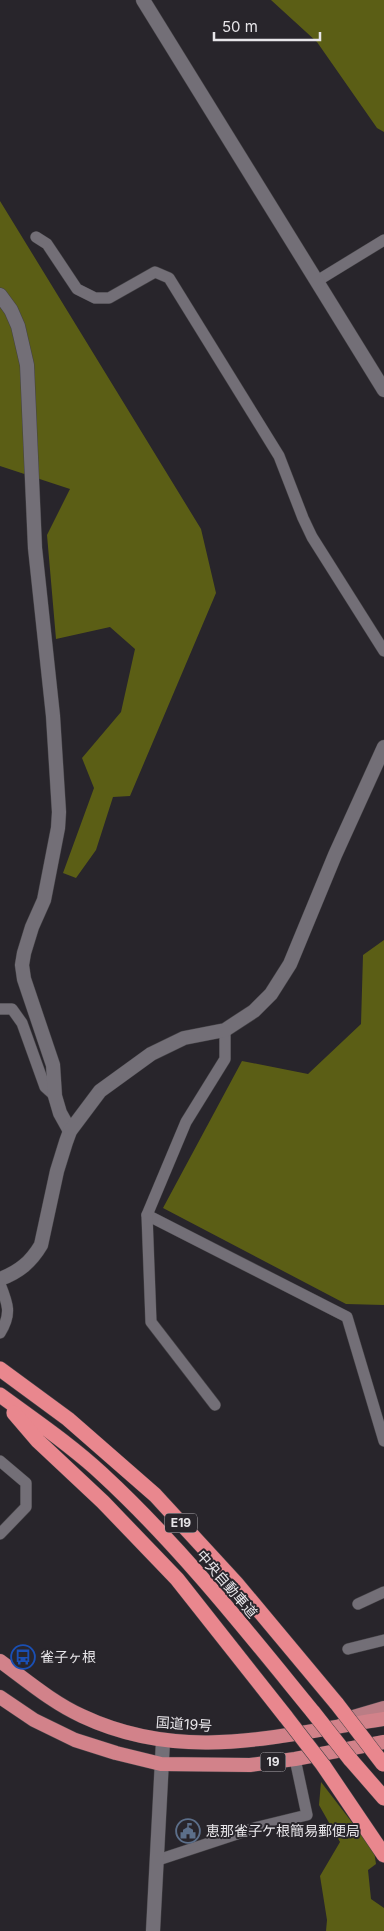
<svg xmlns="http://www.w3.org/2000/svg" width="384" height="1931" viewBox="0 0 384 1931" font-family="Inter,'Noto Sans JP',sans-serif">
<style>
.forest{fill:#5b5e15}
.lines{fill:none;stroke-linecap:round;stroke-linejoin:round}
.minor-casing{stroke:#444246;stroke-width:12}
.tertiary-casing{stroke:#444246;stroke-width:15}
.primary-casing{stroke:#444246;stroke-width:15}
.trunk-casing{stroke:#444246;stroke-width:15}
.motorway-casing{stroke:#444246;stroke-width:16}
.minor{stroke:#736f77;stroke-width:11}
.tertiary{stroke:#736f77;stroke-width:14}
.primary{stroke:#ba7d85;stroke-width:14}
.trunk{stroke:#d2828a;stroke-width:14}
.motorway{stroke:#e9878e;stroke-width:15}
.motorway-bridge-casing{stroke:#444246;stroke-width:16;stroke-linecap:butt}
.motorway-bridge{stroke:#e9878e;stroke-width:15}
.labels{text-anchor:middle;stroke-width:4;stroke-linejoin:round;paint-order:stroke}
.shield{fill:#28252b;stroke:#aeabb0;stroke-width:1}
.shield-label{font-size:12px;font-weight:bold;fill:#e7e5e9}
.street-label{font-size:14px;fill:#e7e5e9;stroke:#28252b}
.poi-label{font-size:14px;fill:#e7e5e9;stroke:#28252b;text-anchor:start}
</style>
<rect width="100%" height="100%" fill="#28252b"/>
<g class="forest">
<path d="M271,0H384V132L377,128L317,42Z"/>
<path d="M0,201L201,529L216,593L130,796L113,797L96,850L76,878L63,873L94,788L82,758L121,712L135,649L110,627L56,639L47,535L70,489L0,466Z"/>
<path d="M384,940V1305L346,1304L163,1208L242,1061L308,1074L361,1024L363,955Z"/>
<path d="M321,1782L374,1851L376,1864L368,1870L371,1899L384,1908V1931H326L327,1920L320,1876L340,1842L319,1805Z"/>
</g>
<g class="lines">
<g class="minor-casing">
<g id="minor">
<path d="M36,237L47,244L77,289L95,298H109L155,272L169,278L279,456L303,518L312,537L384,651"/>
<path d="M317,281L384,240"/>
<path d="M0,1009H12L22,1023L45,1087L55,1096"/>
<path d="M147,1215L347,1317L384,1441"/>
<path d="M0,1284C8,1304 12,1314 0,1333"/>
<path d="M215,1405L151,1322L147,1215L186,1122L225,1059V1030"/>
<path d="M0,1461L26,1483V1507L0,1534"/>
<path d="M358,1604L384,1592"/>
<path d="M348,1649L384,1640"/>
<path d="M158,1860L258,1827L307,1815L295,1759"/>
</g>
</g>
<g class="tertiary-casing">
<g id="tertiary">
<path d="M143,0L384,390"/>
<path d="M0,295L11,310L18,326L27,365L35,548L53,716L59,812L58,828L44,900L32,927L24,953L22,965L24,979L53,1065L55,1096L60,1113L70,1131"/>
<path d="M0,1279C19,1272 31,1262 41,1245L57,1171L66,1142L70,1131L100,1091L151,1054L184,1038L225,1030L254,1011L271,994L290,964L335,855L384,747"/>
<path d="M153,1931L163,1741"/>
</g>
</g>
<g class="primary-casing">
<path id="primary" d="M342,1725L350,1718L384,1708"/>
</g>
<g class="trunk-casing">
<g id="trunk">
<path d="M0,1661C26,1680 53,1703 82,1716C184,1764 279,1735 384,1719"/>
<path d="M0,1697L34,1720L75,1740L116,1753L161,1764L250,1765L295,1759L384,1742"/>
</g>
</g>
<g class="motorway-casing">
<g id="motorway">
<path d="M0,1369L68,1419L155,1495L236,1583L337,1704"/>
<path d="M0,1395C34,1420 71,1445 102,1474C180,1546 246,1630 313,1712"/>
<path d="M14,1413L38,1441L103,1502L177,1579L286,1717"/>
<path d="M350,1759L384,1798"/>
<path d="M323,1765L384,1855"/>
</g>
</g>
<use href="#minor" class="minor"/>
<use href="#tertiary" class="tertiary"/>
<use href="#primary" class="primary"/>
<use href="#trunk" class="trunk"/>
<use href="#motorway" class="motorway"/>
<g class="motorway-bridge-casing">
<g id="motorway-bridge">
<path d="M337,1704L383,1764"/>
<path d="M313,1712L350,1759"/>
<path d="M286,1717L323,1765"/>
</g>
</g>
<use href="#motorway-bridge" class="motorway-bridge"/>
</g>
<defs>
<g id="bus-ring" transform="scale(1.25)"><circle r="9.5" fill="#28252b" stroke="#1a4fb4" stroke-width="1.5"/><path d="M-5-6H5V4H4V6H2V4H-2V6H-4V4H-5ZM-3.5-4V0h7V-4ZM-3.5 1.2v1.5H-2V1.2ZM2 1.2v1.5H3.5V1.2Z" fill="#1a4fb4"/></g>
<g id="civic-ring" transform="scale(1.25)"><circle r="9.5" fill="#28252b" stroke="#5c6f8a" stroke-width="1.5"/><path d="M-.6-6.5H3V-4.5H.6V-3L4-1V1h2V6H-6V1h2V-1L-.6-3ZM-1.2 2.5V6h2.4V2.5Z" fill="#5c6f8a"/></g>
</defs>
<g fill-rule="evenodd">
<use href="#bus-ring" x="23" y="1657"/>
<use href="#civic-ring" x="188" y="1831"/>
</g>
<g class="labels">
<g class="shield">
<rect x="165" y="1513.5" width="32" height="19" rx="4"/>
<rect x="260.5" y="1752.5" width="25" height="19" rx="4"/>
</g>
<g class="shield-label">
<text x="181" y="1527">E19</text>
<text x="273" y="1766">19</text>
</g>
<g class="street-label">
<text transform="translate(227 1584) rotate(49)" y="5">中央自動車道</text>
<text transform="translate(184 1724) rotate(4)" y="5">国道19号</text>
</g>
<g class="poi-label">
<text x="40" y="1662">雀子ヶ根</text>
<text x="206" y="1836">恵那雀子ケ根簡易郵便局</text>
</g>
</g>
<path d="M214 32v8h106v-8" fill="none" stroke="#e7e5e9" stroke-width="2.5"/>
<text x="222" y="32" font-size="15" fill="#e7e5e9" stroke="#28252b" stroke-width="4" paint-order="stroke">50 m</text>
</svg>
